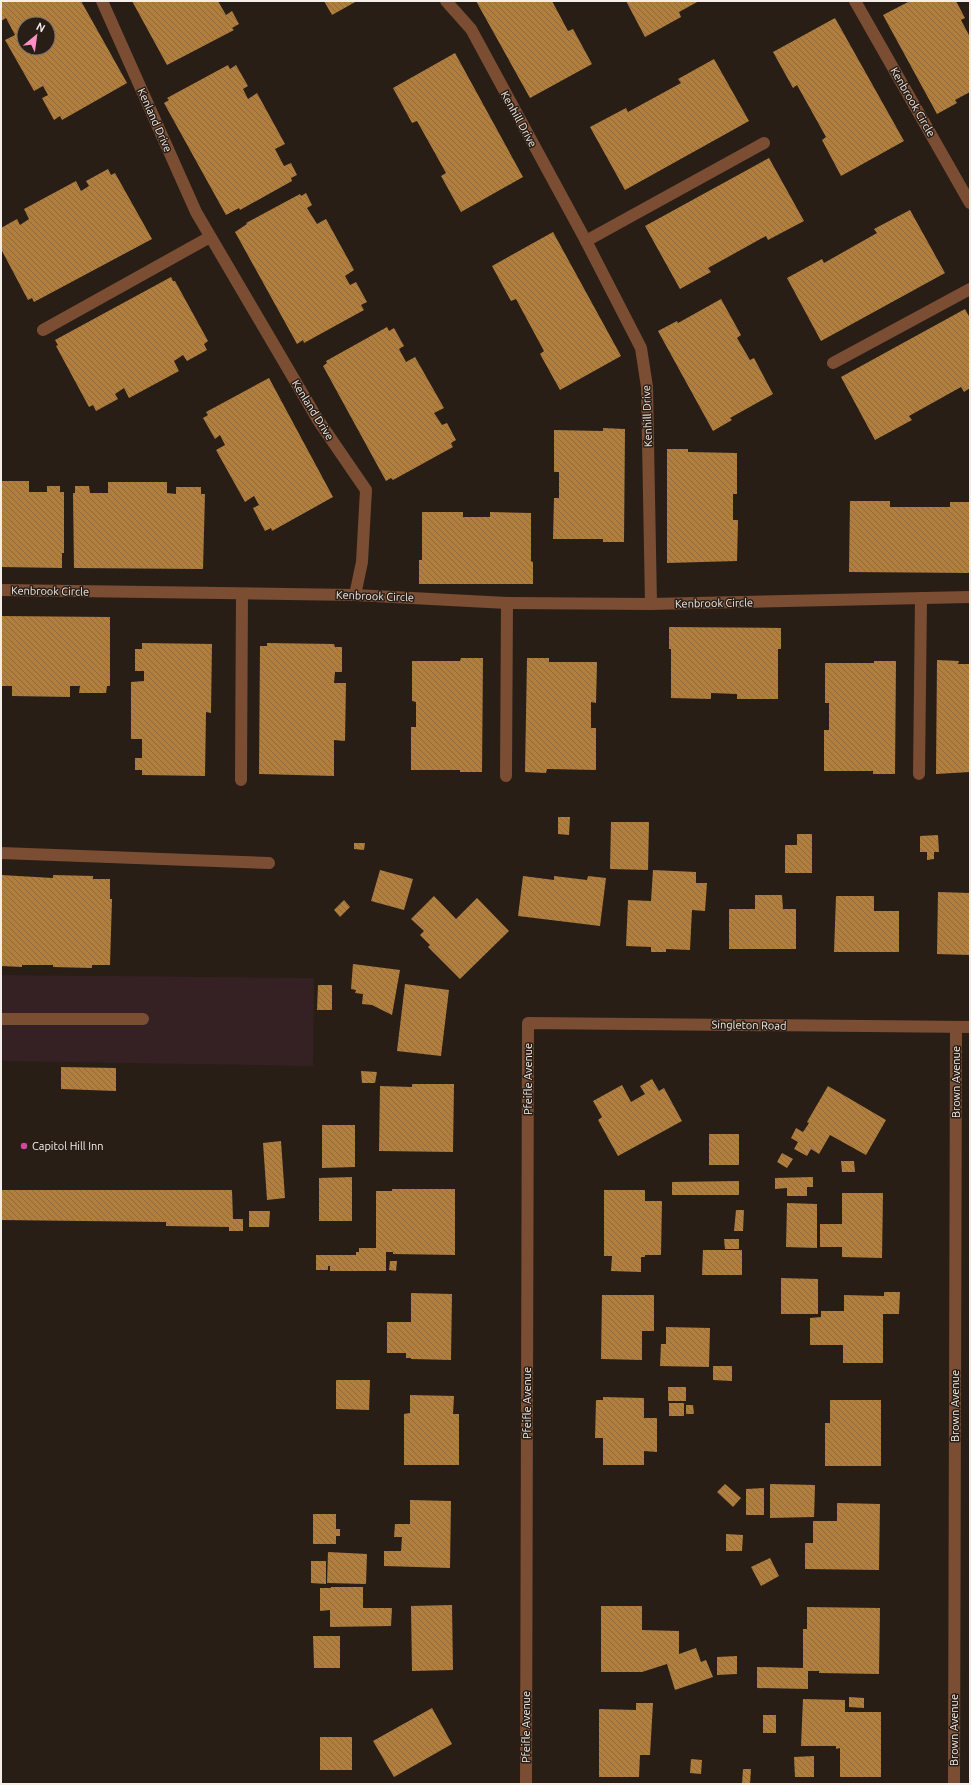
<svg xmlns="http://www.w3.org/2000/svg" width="971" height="1785" viewBox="0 0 971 1785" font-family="Ubuntu,sans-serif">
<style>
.commercial{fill:#352124}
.building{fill:url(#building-back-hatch);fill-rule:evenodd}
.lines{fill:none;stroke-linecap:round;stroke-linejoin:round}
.minor{stroke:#7b4d33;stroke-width:12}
.hotel-dot{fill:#d1479c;stroke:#281e16;stroke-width:1.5}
.labels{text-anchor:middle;stroke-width:3;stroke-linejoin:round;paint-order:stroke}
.street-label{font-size:11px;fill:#f4ede8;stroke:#281e16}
.poi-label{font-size:11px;fill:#f4ede8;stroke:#281e16;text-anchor:start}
</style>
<defs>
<pattern id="building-back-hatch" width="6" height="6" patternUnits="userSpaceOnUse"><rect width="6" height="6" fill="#b17e3e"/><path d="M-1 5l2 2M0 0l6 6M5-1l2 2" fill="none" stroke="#8d6b41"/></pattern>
</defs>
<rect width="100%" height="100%" fill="#281e16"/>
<path class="commercial" d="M1,975L314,978L313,1066L1,1061Z"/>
<g class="building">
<path d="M3,1H81L127,83L62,120L60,116L54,120L42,98L48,95L43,86L34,91L5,40L15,35L6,18L1,21V2ZM24,24H48V48H24Z"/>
<path d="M132,1H218L226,15L232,11L239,24L232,28L234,30L167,65Z"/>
<path d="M324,1H357L332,15Z"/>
<path d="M476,1H552L568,31L573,29L592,64L530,98Z"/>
<path d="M626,1H699L679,12L681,17L645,37Z"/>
<path d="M910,1H956L965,18L961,20L970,37V92L955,100L957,103L937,114L883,15Z"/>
<path d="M835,18L904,141L841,176L822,140L826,137L797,85L793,88L773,52Z"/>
<path d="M455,53L523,177L461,212L441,176L446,173L417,121L412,123L393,88Z"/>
<path d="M714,59L749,121L625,190L590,127L626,108L628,112L681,83L678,79Z"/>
<path d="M228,65L230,69L236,65L248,86L243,89L248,99L257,93L285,144L275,149L284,166L291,163L297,175L291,178L292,181L240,210L239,208L226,215L164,103L169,100L167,98Z"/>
<path d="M769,158L804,221L768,240L766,236L708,268L711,272L680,289L645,226Z"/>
<path d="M108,169L111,175L115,173L152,239L34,302L32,298L28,300L1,249V228L17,219L20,225L29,219L24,209L76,181L81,191L89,186L86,181Z"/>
<path d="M306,193L312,205L307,208L317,224L326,219L354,270L345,276L350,285L356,282L367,302L361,305L364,310L304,343L303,340L297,344L235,232L247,224L246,223L300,194L301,196Z"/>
<path d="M910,210L945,273L821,341L787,278L822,259L824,263L877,233L874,229Z"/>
<path d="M553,232L621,356L560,390L540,354L544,351L516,299L511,301L492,266Z"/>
<path d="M171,277L173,281H175L208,341L204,344L207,350L187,361L183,355L174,361L179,371L129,398L124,388L115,394L118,399L96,411L93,405L89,407L56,346L58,345L55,340Z"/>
<path d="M721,299L741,335L737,338L750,360L754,358L773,394L730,418L732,420L713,431L658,331L677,321L678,323Z"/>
<path d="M965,309L970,318V388L964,392L961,387L909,416L912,420L875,440L841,377Z"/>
<path d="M387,327L389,331L394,328L404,346L399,349L406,362L415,357L444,408L434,413L442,425L447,423L456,440L451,443L453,447L393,480L391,478L386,481L323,366L327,363L326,361Z"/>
<path d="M269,378L333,497L272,531L271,528L265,531L253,508L259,505L254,496L245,502L216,450L225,445L220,435L215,439L203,418L208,415L206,412Z"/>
<path d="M603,428L625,429L624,542H603V539H553L554,498H559V472H554V430L603,431Z"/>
<path d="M667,449H688V452L737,453V494H733V520H738L737,561L667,563Z"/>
<path d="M1,481H29V492H47V486H60V492H64V553H62V568L1,567Z"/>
<path d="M108,482H167V493L176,494V487H201V494H205L203,569L74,568L73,493H75V486H89L90,493H108Z"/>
<path d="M850,501H890V507H950V502H970V573L849,572Z"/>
<path d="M422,512H463V517H490V512L531,513V561L533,562V584H419V560H422Z"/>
<path d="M1,616L110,617V686H107L106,693H79L80,686H70V697L12,696V686H1Z"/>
<path d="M669,627L781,628V649H778V699H737V694L711,693V699L671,698V649H669Z"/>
<path d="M142,643L212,644L211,713L206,712L205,776L142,775V770H135V758H142V739H131V682L144,681V671H135V649H142Z"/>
<path d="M267,643L334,644L335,647H342V672H335L334,683H346L345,741L334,740V776L259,774L260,646H267Z"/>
<path d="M461,658H483L482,772H460V770H411V727H416V702L412,701V661H460Z"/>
<path d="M527,658H549V662H597L596,703L591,702V728H596V770L547,769L546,773L525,772Z"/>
<path d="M937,660L959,661L958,664H970V772L936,774Z"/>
<path d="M874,661H896L895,774H873V771H824V730H829V703H825V663H874Z"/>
<path d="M558,817H570L569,835L558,834Z"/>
<path d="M611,822H649L648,870L610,869Z"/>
<path d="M797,834H812V873H785V845H797Z"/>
<path d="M938,835L939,852H934V859L927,860V852H920V836Z"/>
<path d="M354,843H365L364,850L354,849Z"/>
<path d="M380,870L413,879L404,910L371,901Z"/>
<path d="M653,870L696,872V883H707L705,911L692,910L690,950L666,949V952H651V947L626,946L628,900L651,901Z"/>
<path d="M1,875L53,878V875L93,876V879H110V899H112L110,965H92V968L53,967V965H22V967L1,966Z"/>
<path d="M523,876L554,880V876L587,880L588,876L606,878L600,926L518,916Z"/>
<path d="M938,892L970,893V955L937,954Z"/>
<path d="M755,895H782L783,909H796V949H729V909H755Z"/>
<path d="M434,896L456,919L477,898L509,931L460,979L428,947L430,945L420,935L424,931L411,919Z"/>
<path d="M836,896H874V911H899V952H834Z"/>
<path d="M344,900L350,907L340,917L334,910Z"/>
<path d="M353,964L400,970L392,1015L372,1005L362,1004L363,994L355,993L356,990L351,989Z"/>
<path d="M405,984L449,990L441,1056L397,1051Z"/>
<path d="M318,985H332V1010H317Z"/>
<path d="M61,1067L116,1068V1091L61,1089Z"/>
<path d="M361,1071L377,1072L375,1083H362Z"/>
<path d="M652,1079L659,1091L664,1088L682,1121L618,1156L598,1120L602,1117L593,1101L622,1085L631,1102L645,1094L640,1086Z"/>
<path d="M412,1084H454L453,1152L379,1151L380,1086L412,1087Z"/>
<path d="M828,1086L886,1120L866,1155L830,1135L819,1154L811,1149L807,1156L794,1149L798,1142L791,1138L796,1128L803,1132L809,1123L807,1122Z"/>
<path d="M322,1125H355V1167L322,1168Z"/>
<rect x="709" y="1134" width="30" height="31"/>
<path d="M281,1141L285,1198L267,1200L263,1143Z"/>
<path d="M782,1153L793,1159L787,1168L777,1162Z"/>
<path d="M841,1161H854L855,1172H842Z"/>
<path d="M352,1177V1221H319V1178Z"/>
<path d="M813,1177V1187H807V1196H787V1188L775,1189V1178Z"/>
<path d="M739,1181V1195H672V1182Z"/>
<path d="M392,1189H455V1255L393,1254V1252H386V1271H330V1266H328V1270H316V1255H356V1252H359V1248H376V1191H392Z"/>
<path d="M1,1190H232L233,1219H243V1231H229V1227L166,1226V1222L1,1220Z"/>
<path d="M604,1190H645V1201H662L661,1255H645V1257H641V1272L611,1271L612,1256H604Z"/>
<path d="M842,1193H883L882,1258L842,1257V1247H820V1224H842Z"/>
<path d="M787,1203L817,1204V1248L786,1247Z"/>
<path d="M736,1210H744L743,1231H734Z"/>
<path d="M249,1211H270L269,1227H249Z"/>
<path d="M724,1239H739V1249H725Z"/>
<path d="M703,1250H742V1275H702Z"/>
<path d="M390,1261H397L396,1271L389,1270Z"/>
<path d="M781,1278L818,1279V1314H781Z"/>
<path d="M884,1292H900L899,1314H883V1363H843V1345H810V1318L821,1317V1311H844V1295L884,1296Z"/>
<path d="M411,1293L452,1294L451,1360L411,1359V1358H406V1353H387V1322H411Z"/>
<path d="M602,1295H654V1331H642V1360L601,1359Z"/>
<path d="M666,1327L710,1328L709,1367L660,1366L661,1344H666Z"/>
<path d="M713,1366H732V1381L713,1380Z"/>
<path d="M336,1380H370L369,1410L336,1409Z"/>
<rect x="668" y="1387" width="18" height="14"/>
<path d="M410,1395L454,1396L453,1414H459V1465H404V1414L410,1413Z"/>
<path d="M603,1397L644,1398V1418H657V1452L644,1451V1465H603V1438H595L596,1400H603Z"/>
<path d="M830,1400H881V1466H825V1423H830Z"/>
<rect x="669" y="1403" width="15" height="13"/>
<path d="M686,1405H693L694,1414H686Z"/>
<path d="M725,1484L741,1498L733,1507L717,1492Z"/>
<path d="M770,1484L815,1485L814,1517L770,1518Z"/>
<path d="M764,1488V1515H746V1489Z"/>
<path d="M410,1500L451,1501L450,1568L384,1566V1551H401L402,1537H394L395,1524H410Z"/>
<path d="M837,1503L880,1504L879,1570L805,1569V1543H813V1521H837Z"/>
<path d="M313,1514H336V1529H340V1536H336V1544H313Z"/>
<path d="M726,1534L743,1535L742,1551H726Z"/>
<path d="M328,1552L367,1554L366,1584L327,1583Z"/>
<path d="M770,1558L779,1576L761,1586L751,1567Z"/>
<path d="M311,1561H326V1584L311,1583Z"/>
<path d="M331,1587H363V1608H392L391,1626L330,1627V1610L320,1611V1588H331Z"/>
<path d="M452,1605L453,1670L412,1671L411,1606Z"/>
<path d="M601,1606H642V1630L679,1631V1654L696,1648L701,1662L706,1660L713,1677L675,1690L667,1664L642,1672H601Z"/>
<path d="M807,1607L880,1608L879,1674L819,1673V1671H808V1689L757,1688V1667L803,1668V1629H807Z"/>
<path d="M313,1636H340V1668H314Z"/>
<path d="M737,1656V1674L717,1675V1657Z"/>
<path d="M849,1697L864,1698V1708L849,1707Z"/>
<path d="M803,1699L845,1700V1712H881V1777H840V1748L836,1749V1746H801Z"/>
<path d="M636,1703H653L650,1755H640L639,1777H599V1709L636,1710Z"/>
<path d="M432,1708L452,1744L394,1777L373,1741Z"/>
<rect x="763" y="1715" width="13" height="18"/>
<rect x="320" y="1737" width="32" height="33"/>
<path d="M814,1756V1777H795L794,1757Z"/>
<path d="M691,1759L702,1760L701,1774L690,1773Z"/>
<path d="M743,1769H751L750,1784H742Z"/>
</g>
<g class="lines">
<g class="minor">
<path d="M102,1L196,212L318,420L366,490L362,562L355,595"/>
<path d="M446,1L471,29L586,241L641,348L647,387L651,604"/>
<path d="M855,1L970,203"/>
<path d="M586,241L764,143"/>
<path d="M43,330L210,237"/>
<path d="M833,363L970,289"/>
<path d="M1,590L355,595L507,603L651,604L970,597"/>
<path d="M919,774L921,598"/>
<path d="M506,776L507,603"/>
<path d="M241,780L242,594"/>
<path d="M1,853L269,863"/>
<path d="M1,1019H143"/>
<path d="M526,1784L528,1023L970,1027"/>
<path d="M954,1784L956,1027"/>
</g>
</g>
<circle class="hotel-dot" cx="24" cy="1146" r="4"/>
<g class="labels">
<g class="street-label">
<text transform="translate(913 102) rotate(60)" y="4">Kenbrook Circle</text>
<text transform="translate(519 119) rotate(61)" y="4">Kenhill Drive</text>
<text transform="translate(155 120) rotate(66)" y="4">Kenland Drive</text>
<text transform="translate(313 410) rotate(58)" y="4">Kenland Drive</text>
<text transform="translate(647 416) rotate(-92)" y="4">Kenhill Drive</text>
<text transform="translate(50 591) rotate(1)" y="4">Kenbrook Circle</text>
<text transform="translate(375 596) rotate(2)" y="4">Kenbrook Circle</text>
<text transform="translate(714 603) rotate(-1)" y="4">Kenbrook Circle</text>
<text transform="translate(749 1025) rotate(1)" y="4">Singleton Road</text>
<text transform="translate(528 1079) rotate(-90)" y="4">Pfeifle Avenue</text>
<text transform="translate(956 1082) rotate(-90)" y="4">Brown Avenue</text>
<text transform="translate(527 1403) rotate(-90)" y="4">Pfeifle Avenue</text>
<text transform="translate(955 1406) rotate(-90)" y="4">Brown Avenue</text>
<text transform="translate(526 1727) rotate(-90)" y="4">Pfeifle Avenue</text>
<text transform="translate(954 1730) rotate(-90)" y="4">Brown Avenue</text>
</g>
<g class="poi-label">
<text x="32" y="1150">Capitol Hill Inn</text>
</g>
</g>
<rect width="971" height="1785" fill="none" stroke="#f4ede8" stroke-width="4"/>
<g transform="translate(36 36) rotate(29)"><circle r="19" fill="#281e16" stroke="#7a716a"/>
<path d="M0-3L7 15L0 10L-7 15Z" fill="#fb8fc6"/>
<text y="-6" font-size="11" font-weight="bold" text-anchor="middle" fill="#f4ede8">N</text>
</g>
</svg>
